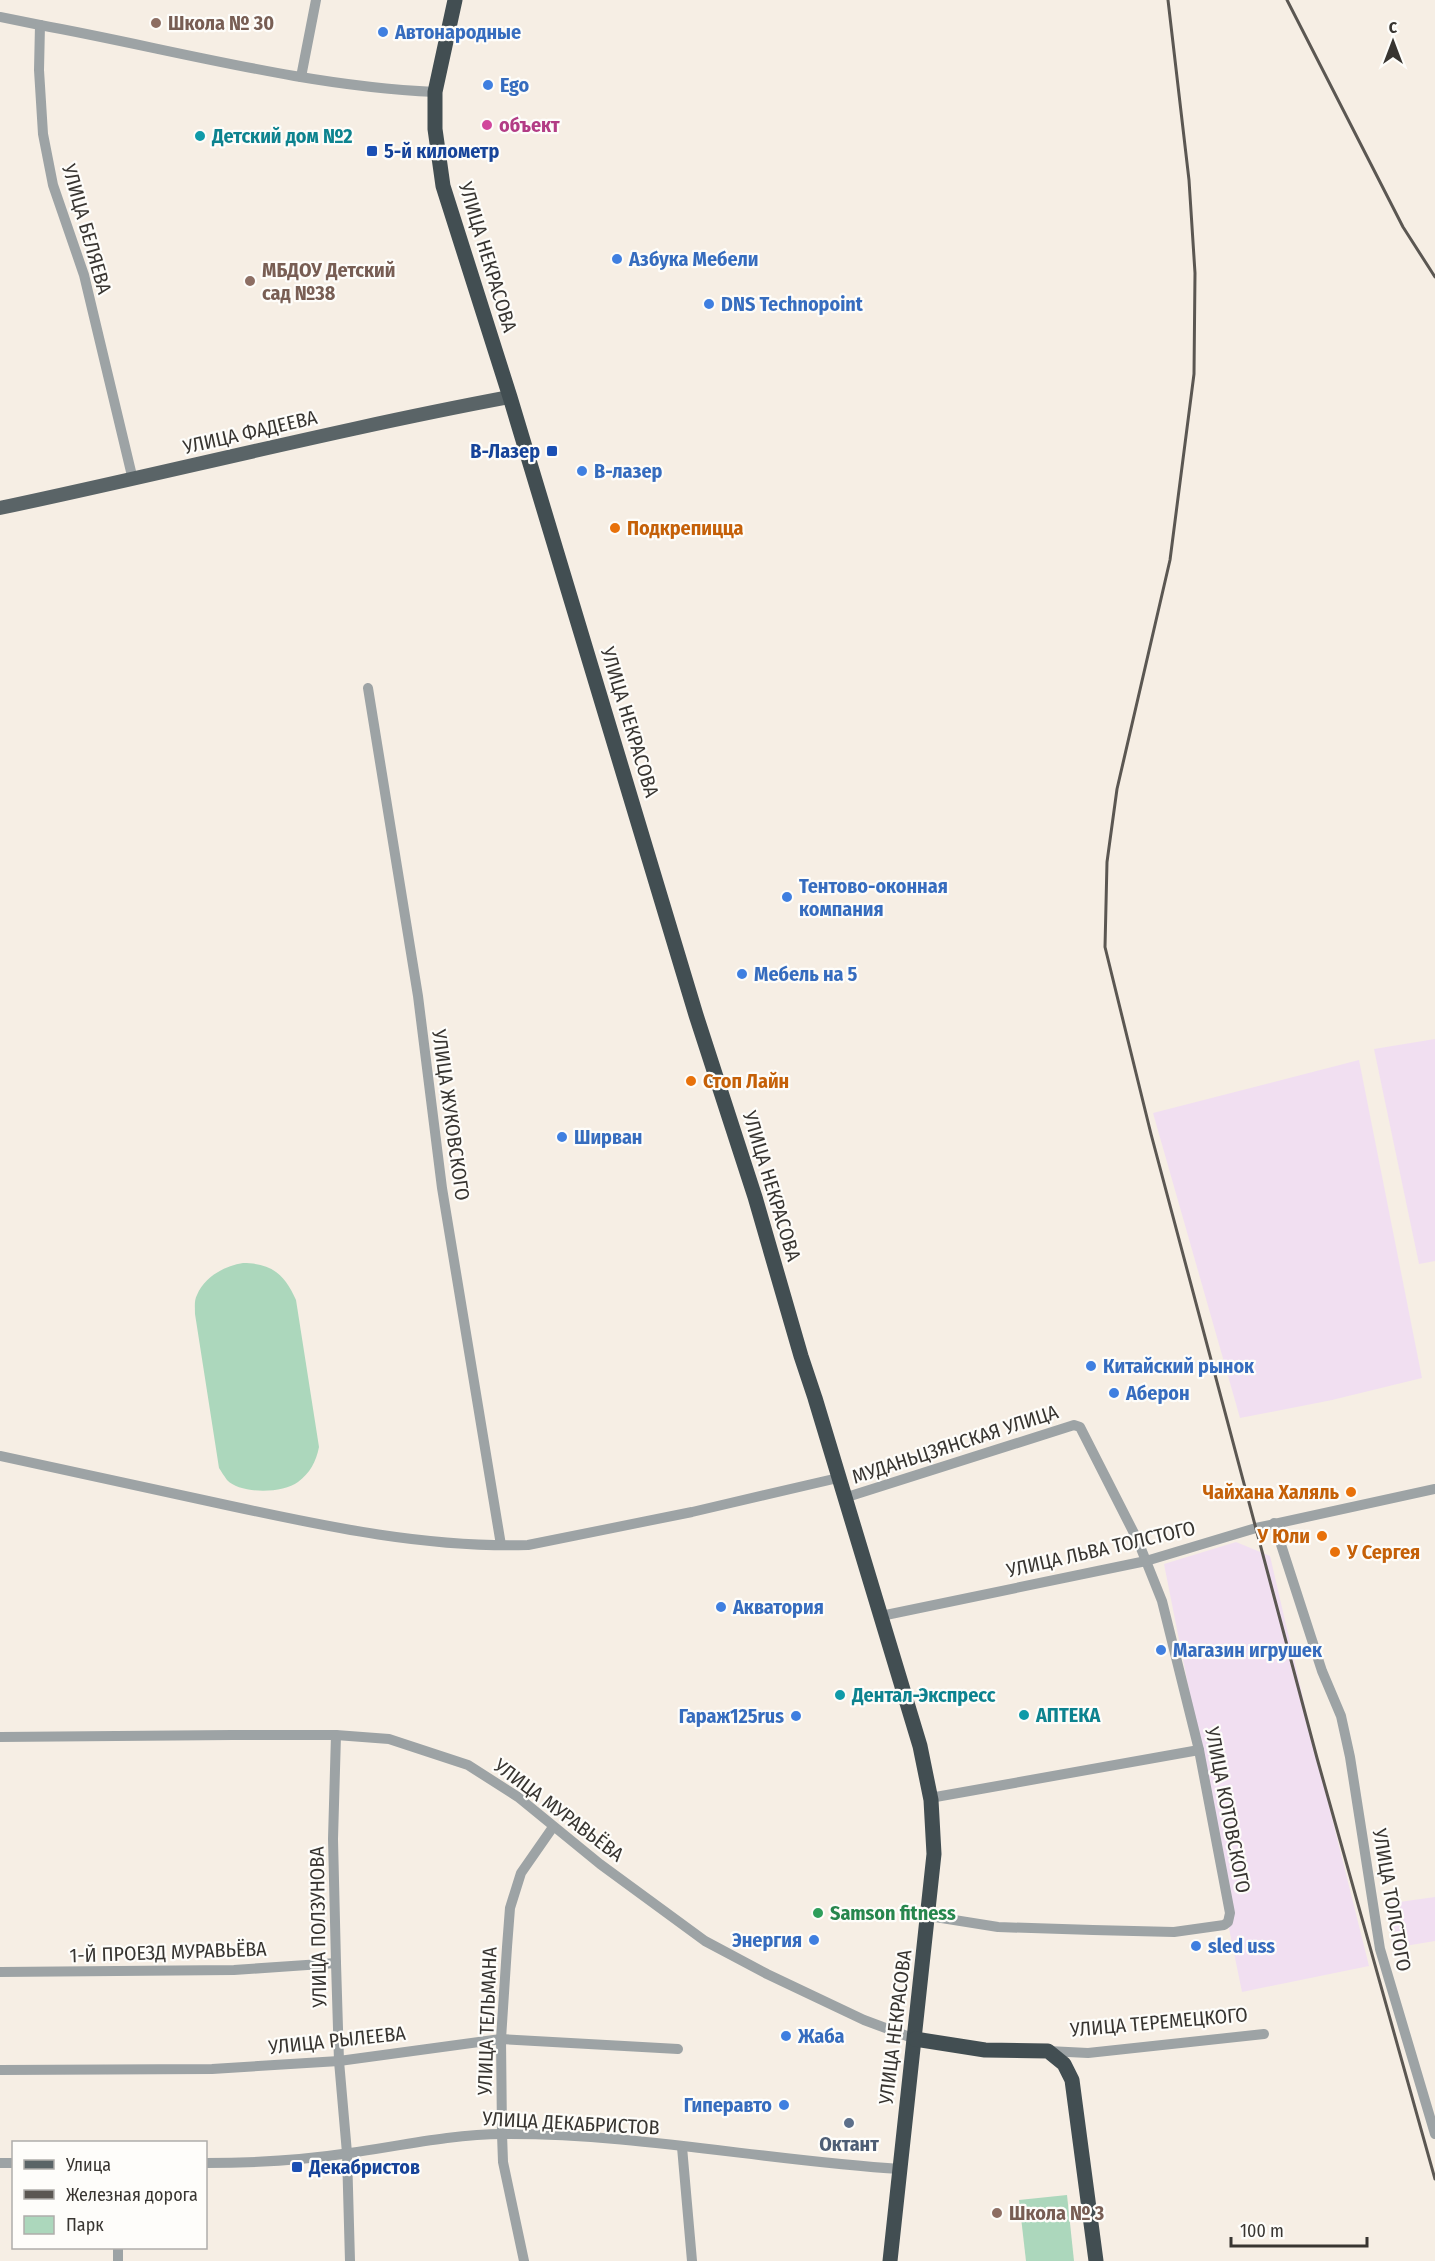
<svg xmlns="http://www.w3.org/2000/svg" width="1435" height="2261" viewBox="0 0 1435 2261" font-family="'Fira Sans Condensed',sans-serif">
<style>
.industrial{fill:#f1dff1}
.green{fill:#acd7bc}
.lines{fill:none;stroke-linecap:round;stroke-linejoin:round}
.minor{stroke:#9da3a5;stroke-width:10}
.major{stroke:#5a6467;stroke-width:14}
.highway{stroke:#424e52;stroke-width:15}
.rail{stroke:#5b5752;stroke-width:3}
.education-dot{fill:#8d6e63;stroke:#fefdfa;stroke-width:2}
.shop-dot{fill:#3f7fe0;stroke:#fefdfa;stroke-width:2}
.hotel-dot{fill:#d1479c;stroke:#fefdfa;stroke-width:2}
.culture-dot{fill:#0f9aa8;stroke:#fefdfa;stroke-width:2}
.transit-dot{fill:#1a4fb4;stroke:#fefdfa;stroke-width:2}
.food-dot{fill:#e8710a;stroke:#fefdfa;stroke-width:2}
.leisure-dot{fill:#2e9e5b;stroke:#fefdfa;stroke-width:2}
.service-dot{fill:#5c6f8a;stroke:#fefdfa;stroke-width:2}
.labels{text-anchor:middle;stroke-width:4.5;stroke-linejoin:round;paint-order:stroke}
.education-label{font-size:20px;font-weight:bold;fill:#785e54;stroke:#fefdfa;text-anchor:start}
.shop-label{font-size:20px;font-weight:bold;fill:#366cbe;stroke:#fefdfa;text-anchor:start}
.hotel-label{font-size:20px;font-weight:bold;fill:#b23c85;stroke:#fefdfa;text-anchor:start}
.culture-label{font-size:20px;font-weight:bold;fill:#0d838f;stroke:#fefdfa;text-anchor:start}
.transit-label{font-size:20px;font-weight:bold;fill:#164399;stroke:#fefdfa;text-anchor:start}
.street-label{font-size:20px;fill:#383531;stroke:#fefdfa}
.food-label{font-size:20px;font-weight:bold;fill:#c56008;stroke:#fefdfa;text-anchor:start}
.leisure-label{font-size:20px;font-weight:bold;fill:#27864d;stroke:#fefdfa;text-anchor:start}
.service-label{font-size:20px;font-weight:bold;fill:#4e5e75;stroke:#fefdfa}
</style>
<rect width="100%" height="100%" fill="#f6eee4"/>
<g class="industrial">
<path d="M1435,1039V1261L1419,1264L1374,1049Z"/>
<path d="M1359,1060L1422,1378L1332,1400L1240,1418L1153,1113Z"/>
<path d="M1236,1542L1270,1556L1317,1758L1369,1966L1242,1992L1224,1904L1188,1685L1164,1564Z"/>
<path d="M1435,1897V1941L1393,1948L1385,1904Z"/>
</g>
<g class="green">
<path d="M243,1263C272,1263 285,1275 296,1300L319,1447C316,1462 310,1473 298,1482C282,1494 240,1494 227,1480C224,1476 221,1471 219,1468L195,1314C195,1308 194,1300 197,1295C205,1276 225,1266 243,1263Z"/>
<path d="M1067,2195L1074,2261H1026L1019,2200Z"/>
</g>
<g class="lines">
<g class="minor">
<path d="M0,17L40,25L39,70L43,134L53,185L84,275L133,480"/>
<path d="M40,25C171,49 302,86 435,92"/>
<path d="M301,77L316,0"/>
<path d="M368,688L418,996L442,1188L501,1545"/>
<path d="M0,1456C77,1472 154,1489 231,1506C328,1527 428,1548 528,1545L692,1512L838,1478"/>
<path d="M844,1498L1074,1425L1080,1427L1138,1541L1162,1601L1199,1750L1230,1913L1228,1922L1224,1925L1174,1932L1093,1930L998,1927L929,1916"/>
<path d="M1274,1523L1322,1671L1341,1716L1350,1757L1380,1949L1435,2134"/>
<path d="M881,1616L1146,1561L1256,1528L1435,1489"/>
<path d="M336,1735L333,1839L336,1963L339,2061L347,2153L350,2261"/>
<path d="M0,1737L232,1735H336L389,1739L468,1765L518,1797L600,1864L705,1941L767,1974L864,2020L915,2039"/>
<path d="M930,1798L1199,1750"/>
<path d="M0,1972L234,1970L336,1963"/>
<path d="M1048,2051L1088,2053L1264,2034"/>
<path d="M0,2070L212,2069L339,2061L501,2039L678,2049"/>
<path d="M682,2147L692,2261"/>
<path d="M0,2163H14"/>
<path d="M206,2163C253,2163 303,2160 350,2153C399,2146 453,2134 503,2134C636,2133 768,2161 900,2169"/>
<path d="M118,2261V2248"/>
<path d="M524,2261L503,2162L502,2134L501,2039L507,1947L510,1908L521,1873L553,1827"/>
</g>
<path class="major" d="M0,508C170,472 339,429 510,397"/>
<g class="highway">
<path d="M455,0L435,92V129L443,186L510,397L696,1015L755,1197L801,1356L815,1398L920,1746L931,1800L934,1854L890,2261"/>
<path d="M915,2039L985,2050L1048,2051L1064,2064L1072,2080L1096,2261"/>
</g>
<g class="rail">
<path d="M1168,0L1189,180L1195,273L1194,374L1170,560L1117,789L1107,862L1105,947L1151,1134L1317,1758L1435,2179"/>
<path d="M1287,0L1403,227L1435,277"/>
</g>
</g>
<g class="education-dot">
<circle cx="156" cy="23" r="6"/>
<circle cx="250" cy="281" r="6"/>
<circle cx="997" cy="2213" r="6"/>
</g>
<g class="shop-dot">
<circle cx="383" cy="32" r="6"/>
<circle cx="488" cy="85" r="6"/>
<circle cx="617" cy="259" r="6"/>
<circle cx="709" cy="304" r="6"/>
<circle cx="582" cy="471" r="6"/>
<circle cx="787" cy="897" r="6"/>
<circle cx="742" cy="974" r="6"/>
<circle cx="562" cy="1137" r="6"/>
<circle cx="1091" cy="1366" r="6"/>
<circle cx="1114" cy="1393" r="6"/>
<circle cx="721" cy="1607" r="6"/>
<circle cx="1161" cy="1650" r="6"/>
<circle cx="796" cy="1716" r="6"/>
<circle cx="814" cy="1940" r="6"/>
<circle cx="1196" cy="1946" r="6"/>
<circle cx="786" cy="2036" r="6"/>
<circle cx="784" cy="2105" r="6"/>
</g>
<circle class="hotel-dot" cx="487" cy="125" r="6"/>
<g class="culture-dot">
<circle cx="200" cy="136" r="6"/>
<circle cx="840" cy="1695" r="6"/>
<circle cx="1024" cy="1715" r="6"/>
</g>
<g class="transit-dot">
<rect x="366" y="145" width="12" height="12" rx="3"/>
<rect x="546" y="445" width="12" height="12" rx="3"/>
<rect x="291" y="2161" width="12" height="12" rx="3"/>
</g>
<g class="food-dot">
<circle cx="615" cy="528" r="6"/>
<circle cx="691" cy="1081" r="6"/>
<circle cx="1351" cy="1492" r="6"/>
<circle cx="1322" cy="1536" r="6"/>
<circle cx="1335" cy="1552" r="6"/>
</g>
<circle class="leisure-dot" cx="818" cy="1913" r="6"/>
<circle class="service-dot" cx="849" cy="2123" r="6"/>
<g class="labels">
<g class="education-label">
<text x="168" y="30">Школа № 30</text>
<text x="262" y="277">МБДОУ Детский<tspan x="262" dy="23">сад №38</tspan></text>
<text x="1009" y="2220">Школа № 3</text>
</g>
<g class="shop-label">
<text x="395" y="39">Автонародные</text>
<text x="500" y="92">Ego</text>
<text x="629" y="266">Азбука Мебели</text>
<text x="721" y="311">DNS Technopoint</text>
<text x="594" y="478">В-лазер</text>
<text x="799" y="893">Тентово-оконная<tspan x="799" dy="23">компания</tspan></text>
<text x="754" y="981">Мебель на 5</text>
<text x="574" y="1144">Ширван</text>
<text x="1103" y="1373">Китайский рынок</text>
<text x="1126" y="1400">Аберон</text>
<text x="733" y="1614">Акватория</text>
<text x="1173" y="1657">Магазин игрушек</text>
<text x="784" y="1723" text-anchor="end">Гараж125rus</text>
<text x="802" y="1947" text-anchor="end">Энергия</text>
<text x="1208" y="1953">sled uss</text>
<text x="798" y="2043">Жаба</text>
<text x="772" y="2112" text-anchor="end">Гиперавто</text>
</g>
<g class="hotel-label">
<text x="499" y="132">объект</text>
</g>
<g class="culture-label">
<text x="212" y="143">Детский дом №2</text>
<text x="852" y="1702">Дентал-Экспресс</text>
<text x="1036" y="1722">АПТЕКА</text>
</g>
<g class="transit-label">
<text x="384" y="158">5-й километр</text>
<text x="540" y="458" text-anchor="end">В-Лазер</text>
<text x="309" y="2174">Декабристов</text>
</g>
<g class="street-label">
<text transform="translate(87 229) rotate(74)" y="7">УЛИЦА БЕЛЯЕВА</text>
<text transform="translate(488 257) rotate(73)" y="7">УЛИЦА НЕКРАСОВА</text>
<text transform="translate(250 432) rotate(-13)" y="7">УЛИЦА ФАДЕЕВА</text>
<text transform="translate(630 722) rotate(73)" y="7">УЛИЦА НЕКРАСОВА</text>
<text transform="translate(451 1115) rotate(82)" y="7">УЛИЦА ЖУКОВСКОГО</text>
<text transform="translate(772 1186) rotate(73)" y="7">УЛИЦА НЕКРАСОВА</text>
<text transform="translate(955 1444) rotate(-18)" y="7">МУДАНЬЦЗЯНСКАЯ УЛИЦА</text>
<text transform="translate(1101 1549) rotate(-13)" y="7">УЛИЦА ЛЬВА ТОЛСТОГО</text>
<text transform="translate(559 1810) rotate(37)" y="7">УЛИЦА МУРАВЬЁВА</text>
<text transform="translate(1228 1810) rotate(79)" y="7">УЛИЦА КОТОВСКОГО</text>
<text transform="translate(1392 1900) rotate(80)" y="7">УЛИЦА ТОЛСТОГО</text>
<text transform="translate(318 1927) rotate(-91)" y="7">УЛИЦА ПОЛЗУНОВА</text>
<text transform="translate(168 1952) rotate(-2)" y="7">1-Й ПРОЕЗД МУРАВЬЁВА</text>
<text transform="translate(487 2021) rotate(-88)" y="7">УЛИЦА ТЕЛЬМАНА</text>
<text transform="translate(1159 2022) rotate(-5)" y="7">УЛИЦА ТЕРЕМЕЦКОГО</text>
<text transform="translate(895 2027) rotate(-83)" y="7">УЛИЦА НЕКРАСОВА</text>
<text transform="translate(337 2040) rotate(-6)" y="7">УЛИЦА РЫЛЕЕВА</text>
<text transform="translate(571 2123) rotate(3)" y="7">УЛИЦА ДЕКАБРИСТОВ</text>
</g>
<g class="food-label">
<text x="627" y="535">Подкрепицца</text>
<text x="703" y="1088">Стоп Лайн</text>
<text x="1339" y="1499" text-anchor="end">Чайхана Халяль</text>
<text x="1310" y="1543" text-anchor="end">У Юли</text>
<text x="1347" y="1559">У Сергея</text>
</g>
<g class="leisure-label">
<text x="830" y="1920">Samson fitness</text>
</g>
<g class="service-label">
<text x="849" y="2151">Октант</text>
</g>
</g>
<rect x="12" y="2141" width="195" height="108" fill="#fefdfa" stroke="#afadaa" stroke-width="1.5"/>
<rect x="24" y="2160" width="30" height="9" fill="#5a6467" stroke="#afadaa" stroke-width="1.5"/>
<text x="66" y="2171" font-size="18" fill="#383531">Улица</text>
<rect x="24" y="2190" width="30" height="9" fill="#5b5752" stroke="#afadaa" stroke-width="1.5"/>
<text x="66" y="2201" font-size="18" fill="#383531">Железная дорога</text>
<rect x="24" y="2216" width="30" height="18" fill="#acd7bc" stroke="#afadaa" stroke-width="1.5"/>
<text x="66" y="2231" font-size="18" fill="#383531">Парк</text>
<g transform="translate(1393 42)" stroke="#fefdfa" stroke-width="4.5" paint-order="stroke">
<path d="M0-4.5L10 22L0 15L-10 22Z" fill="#383531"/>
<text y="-9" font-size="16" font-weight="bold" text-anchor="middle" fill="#383531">С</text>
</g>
<path d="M1231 2237v9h136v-9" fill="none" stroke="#383531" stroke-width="3"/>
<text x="1240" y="2237" font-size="18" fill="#383531" stroke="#fefdfa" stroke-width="4.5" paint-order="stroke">100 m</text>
</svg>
